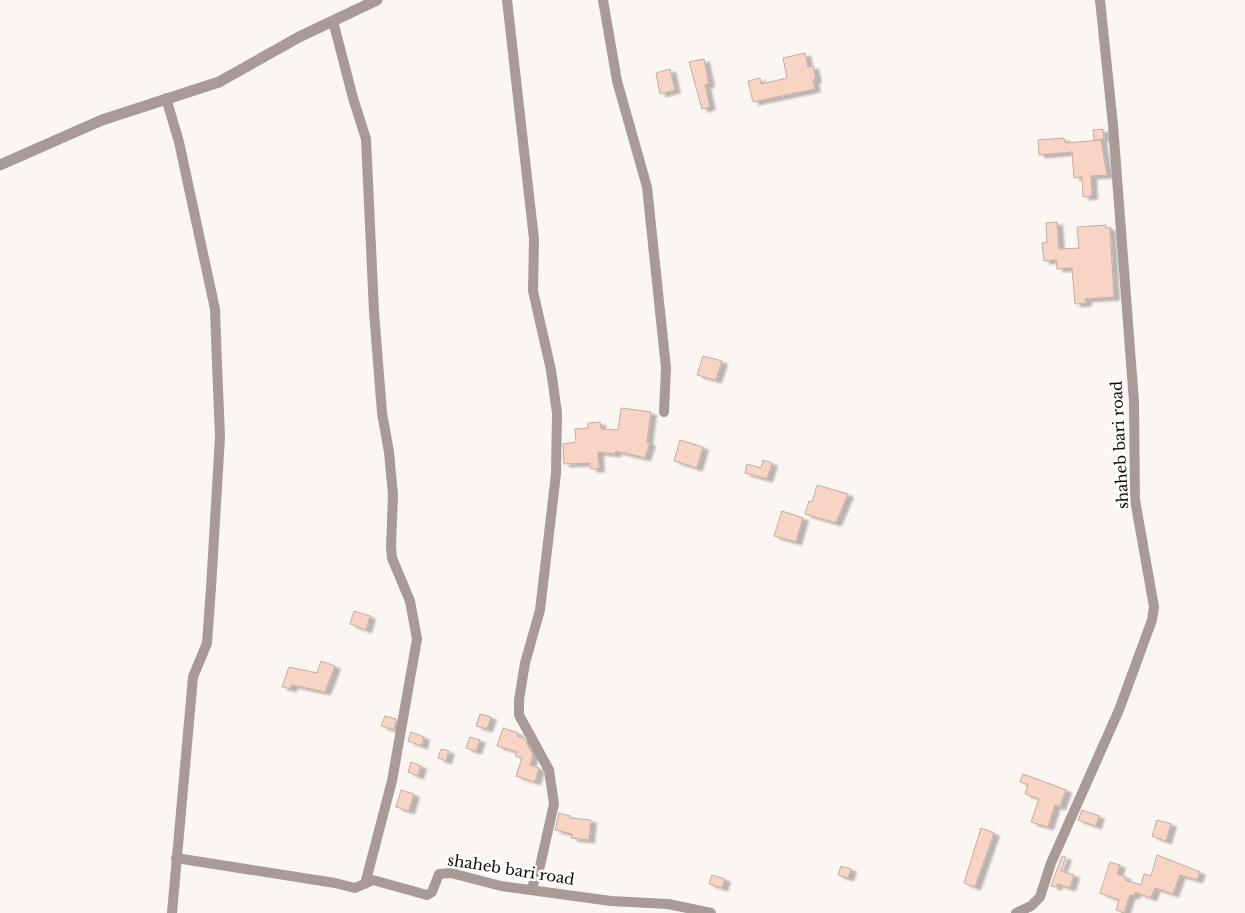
<svg xmlns="http://www.w3.org/2000/svg" width="1245" height="913" viewBox="0 0 1245 913" font-family="'Libre Baskerville',serif">
<style>
.building{fill:#f7d4c3;stroke:#c7ac9f;filter:url(#shadow)}
.lines{fill:none;stroke-linecap:round;stroke-linejoin:round}
.minor{stroke:#a89b97;stroke-width:10}
.tertiary{stroke:#a89b97;stroke-width:11}
.labels{text-anchor:middle;stroke-width:5;stroke-linejoin:round;paint-order:stroke}
.street-label{font-size:15px;fill:#120a06;stroke:#fff}
</style>
<defs>
<filter id="shadow"><feDropShadow dx="5.5" dy="3" stdDeviation="1" flood-color="#0004"/></filter>
</defs>
<rect width="100%" height="100%" fill="#fcf6f3"/>
<g class="building">
<path d="M805,53L808,67L813,66L816,80H813L815,89L753,102L748,81L760,78L761,84L787,78L783,58Z"/>
<path d="M704,59L709,84L705,85L710,107L702,109L689,62Z"/>
<path d="M670,69L675,90L660,94L656,73Z"/>
<path d="M1103,129L1104,139L1094,140L1093,130Z"/>
<path d="M1064,138L1065,143L1101,140L1107,175L1091,176L1092,196L1083,197L1082,177L1074,178L1072,152L1039,155L1038,140Z"/>
<path d="M1057,222L1059,249L1079,248L1077,227L1106,225V228H1110L1114,297L1085,299L1086,303L1075,304L1072,268L1057,269L1056,260L1044,261L1042,243L1047,242L1046,223Z"/>
<path d="M703,356L722,361L716,380L697,375Z"/>
<path d="M621,408L651,412L647,442L650,443L645,458L616,451L615,454L598,452L599,469H591L590,463L564,464L563,444L576,442L575,429L588,428V423L600,422L601,429L618,430Z"/>
<path d="M680,440L703,447L697,468L674,461Z"/>
<path d="M763,460L772,463L767,479L745,473L747,464L761,468Z"/>
<path d="M817,485L848,494L836,523L805,514L809,501L812,502Z"/>
<path d="M782,511L803,518L796,542L774,536Z"/>
<path d="M354,611L370,616L366,630L350,624Z"/>
<path d="M321,661L335,666L325,692L292,685L291,689L282,687L289,667L317,673Z"/>
<path d="M480,714L491,717L487,729L476,726Z"/>
<path d="M385,716L396,719L394,730L381,726Z"/>
<path d="M503,728L518,733L517,736L524,738L533,755L530,765L539,768L535,782L516,776L522,758L515,756L517,752L497,746Z"/>
<path d="M411,732L424,737L422,746L408,741Z"/>
<path d="M470,737L480,740L476,751L466,748Z"/>
<path d="M441,749L449,751L446,761L438,758Z"/>
<path d="M411,762L421,766L418,776L408,772Z"/>
<path d="M1023,774L1066,790L1060,807L1055,805L1048,827L1031,822L1039,799L1025,794L1028,785L1020,782Z"/>
<path d="M401,790L414,794L409,811L396,807Z"/>
<path d="M1082,810L1099,816L1096,826L1078,820Z"/>
<path d="M559,813L570,816V818L591,820L589,840L571,838L572,834L555,830Z"/>
<path d="M1157,820L1171,824L1166,841L1152,836Z"/>
<path d="M981,828L994,833L975,887L964,883Z"/>
<path d="M1157,855L1200,872L1197,880L1180,875L1173,894L1155,888L1151,898L1135,892L1134,896L1130,895L1124,913L1116,910L1119,900L1100,893L1110,862L1120,865L1117,874L1126,877L1125,880L1141,885L1144,874L1151,876Z"/>
<path d="M1062,856L1066,857L1061,871L1074,875L1070,888L1057,884L1056,887L1051,886Z"/>
<path d="M841,866L851,869L848,878L838,875Z"/>
<path d="M712,875L725,879L722,888L709,884Z"/>
</g>
<g class="lines">
<g class="minor">
<path d="M507,0L534,239L533,291L551,370L557,413L556,474L540,610L525,663L519,700V715L549,770L554,804L540,866L531,890"/>
<path d="M603,0L617,81L647,187L666,368L664,412"/>
<path d="M333,21L353,98L366,139L374,312L382,413L389,452L393,495L391,547L392,558L410,601L417,639L392,781L365,884"/>
<path d="M166,98L179,142L215,309L217,364L220,437L211,588L207,643L193,677L172,913"/>
<path d="M176,858L335,883L355,888L373,880L427,895L432,892L439,874L451,873L501,886L611,901L668,904L711,913"/>
<path d="M1016,913L1031,906L1040,897L1051,863L1119,710L1152,620L1154,607L1135,500L1134,402L1113,125L1100,0"/>
</g>
<path class="tertiary" d="M0,165L102,120L219,82L299,37L377,0"/>
</g>
<g class="labels">
<g class="street-label">
<text transform="translate(1120 445) rotate(-93)" y="5">shaheb bari road</text>
<text transform="translate(511 870) rotate(9)" y="5">shaheb bari road</text>
</g>
</g>
</svg>
